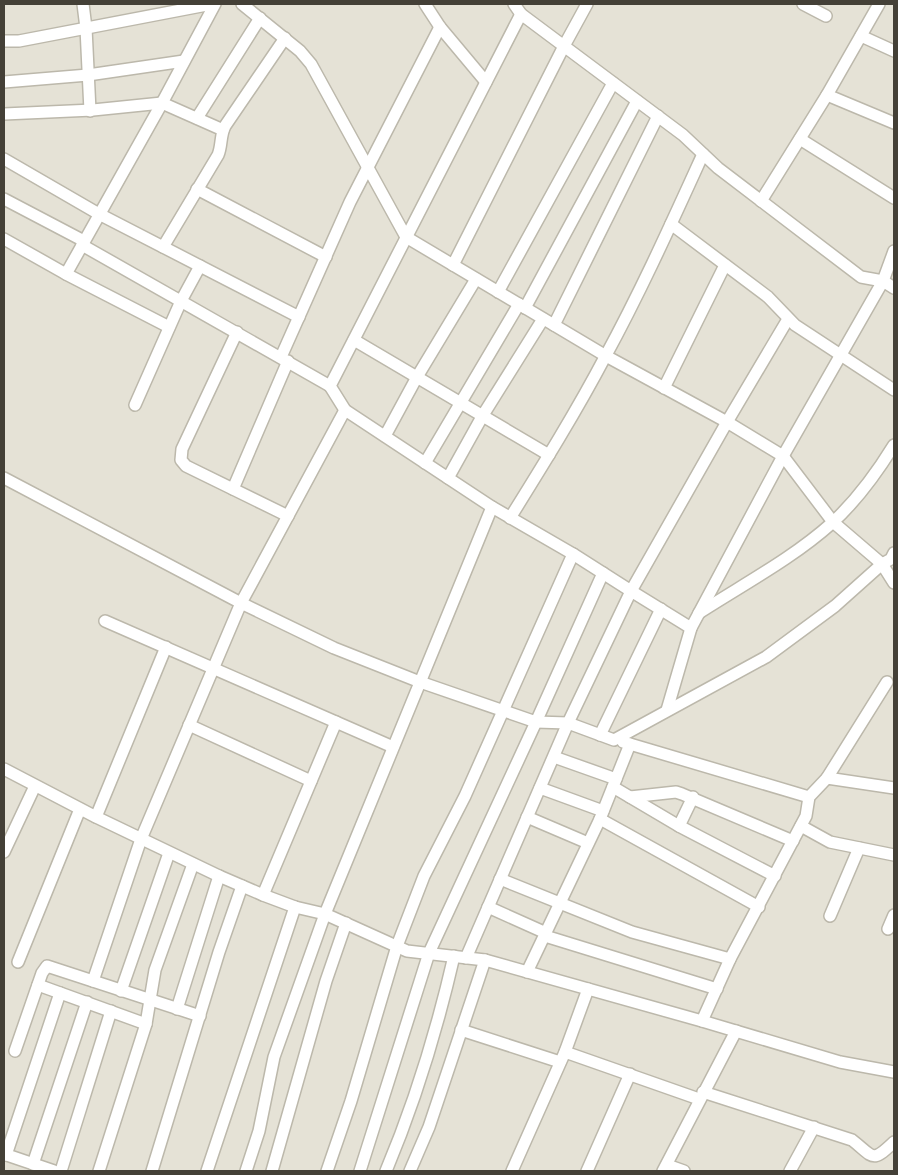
<svg xmlns="http://www.w3.org/2000/svg" width="898" height="1175" viewBox="0 0 898 1175" font-family="Commissioner,sans-serif">
<style>
.residential{fill:#e5e2d6}
.lines{fill:none;stroke-linecap:round;stroke-linejoin:round}
.minor-casing{stroke:#bcb8ab;stroke-width:14}
.minor{stroke:#fff;stroke-width:11}
</style>
<rect width="100%" height="100%" fill="#f1f0e7"/>
<rect class="residential" x="4" y="4" width="890" height="1167"/>
<g class="lines">
<g class="minor-casing">
<g id="minor">
<path d="M83,4L86,28L90,111"/>
<path d="M242,4L300,51L311,64L406,237L606,356L727,422L783,456L833,522L882,564L894,583"/>
<path d="M425,4L440,27L486,82"/>
<path d="M514,4L521,14L683,135L718,168L861,277L883,281L894,288"/>
<path d="M803,4L826,16"/>
<path d="M521,14L330,386L345,410L492,507L573,554L631,591L727,422L788,319"/>
<path d="M861,36L894,51"/>
<path d="M4,41H19L212,4"/>
<path d="M4,82L88,75L184,61"/>
<path d="M827,95L894,123"/>
<path d="M4,114L93,110L162,103L223,130"/>
<path d="M197,118L260,18"/>
<path d="M800,139L894,198"/>
<path d="M4,159L99,214L299,317"/>
<path d="M197,189L326,257"/>
<path d="M4,199L84,241"/>
<path d="M761,201L827,95L879,4"/>
<path d="M671,224L768,297L795,325L894,390"/>
<path d="M4,239L66,274L169,327"/>
<path d="M82,245L330,386"/>
<path d="M163,247L218,155C222,146 220,135 225,126L285,38"/>
<path d="M453,265L564,46L587,4"/>
<path d="M66,274L162,103L215,4"/>
<path d="M498,292L613,83"/>
<path d="M525,308L637,101"/>
<path d="M554,325L658,116"/>
<path d="M237,332L182,449L181,460L186,466L288,516"/>
<path d="M354,340L549,455"/>
<path d="M281,357L350,202L440,27"/>
<path d="M664,388L725,265"/>
<path d="M135,405L181,301L200,266"/>
<path d="M385,436L417,377L476,279"/>
<path d="M425,463L519,304"/>
<path d="M4,478L241,603L334,648L420,682L536,722L568,723L614,740L766,657L835,606L882,564L891,559L894,553"/>
<path d="M448,478L483,415L543,319"/>
<path d="M233,489L288,361"/>
<path d="M510,518C543,465 576,412 605,357C641,291 672,222 703,154"/>
<path d="M699,613C744,584 793,558 832,523C855,502 878,471 894,445"/>
<path d="M105,621L393,747"/>
<path d="M667,710L691,628L783,456L883,281L894,251"/>
<path d="M189,725L311,781"/>
<path d="M600,735L661,609"/>
<path d="M623,742L809,797"/>
<path d="M554,757L616,779"/>
<path d="M4,769L96,817L219,876L263,895L295,907L325,914L407,951L485,960L702,1021L730,959L806,816L809,797L827,778L894,788"/>
<path d="M827,778L887,682"/>
<path d="M613,787L679,826L775,876"/>
<path d="M540,788L603,811"/>
<path d="M630,797L676,792L682,794L793,841"/>
<path d="M96,817L166,647"/>
<path d="M527,817L588,843"/>
<path d="M600,819L759,907"/>
<path d="M679,826L693,797"/>
<path d="M801,826L830,842L894,855"/>
<path d="M4,852L35,786"/>
<path d="M500,879L632,932L730,959"/>
<path d="M263,895L336,722"/>
<path d="M488,907L546,933"/>
<path d="M830,916L859,848"/>
<path d="M888,929L894,915"/>
<path d="M545,936L717,989"/>
<path d="M466,958L568,723L631,591L691,628"/>
<path d="M18,962L80,809"/>
<path d="M527,972L600,819L630,744"/>
<path d="M93,981L141,839L241,603L345,410"/>
<path d="M38,985L146,1024"/>
<path d="M121,991L169,853"/>
<path d="M177,1009L219,876"/>
<path d="M702,1021L840,1062L894,1072"/>
<path d="M461,1030L560,1062"/>
<path d="M15,1051L42,973L47,966L200,1016"/>
<path d="M565,1052L699,1099"/>
<path d="M703,1092L852,1140C874,1157 871,1164 894,1142"/>
<path d="M4,1154L54,1171"/>
<path d="M6,1155L60,993"/>
<path d="M33,1164L87,1002"/>
<path d="M667,1165L684,1171"/>
<path d="M61,1171L111,1011"/>
<path d="M99,1171L146,1024L155,970L193,864"/>
<path d="M152,1171L219,952L242,886"/>
<path d="M207,1171L295,907"/>
<path d="M246,1171L259,1131L274,1057L325,914L492,507"/>
<path d="M272,1171L326,981L346,923"/>
<path d="M327,1171L351,1101L397,946L424,876L465,796L573,554"/>
<path d="M360,1171L429,953L536,722L603,573"/>
<path d="M386,1171C415,1102 437,1030 454,956"/>
<path d="M410,1171L429,1127L485,960"/>
<path d="M512,1171L565,1052L588,989"/>
<path d="M587,1171L630,1074"/>
<path d="M663,1171L736,1031"/>
<path d="M790,1171L814,1127"/>
</g>
</g>
<use href="#minor" class="minor"/>
</g>
<rect width="898" height="1175" fill="none" stroke="#444037" stroke-width="10"/>
</svg>
